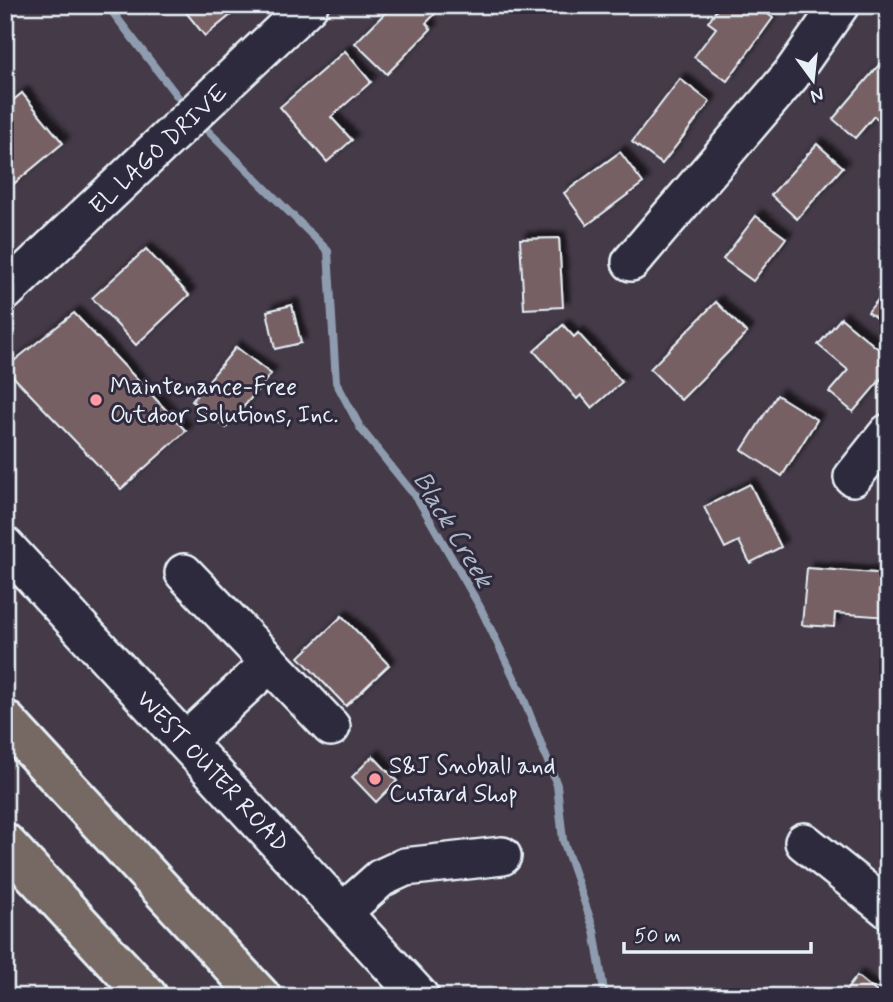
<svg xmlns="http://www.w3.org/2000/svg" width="893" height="1002" viewBox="0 0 893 1002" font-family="Mynerve,sans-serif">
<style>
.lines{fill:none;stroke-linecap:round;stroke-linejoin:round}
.stream{stroke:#8f9caf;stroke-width:8}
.building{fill:#766163;stroke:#e8f1f8;stroke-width:2;filter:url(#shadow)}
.minor-casing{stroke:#e8f1f8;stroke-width:42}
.highway-casing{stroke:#e8f1f8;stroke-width:44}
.minor{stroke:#2f2a3d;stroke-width:37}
.highway{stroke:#766864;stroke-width:38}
.poi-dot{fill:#ff9aa2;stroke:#2f2a3d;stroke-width:2.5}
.labels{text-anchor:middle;stroke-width:6;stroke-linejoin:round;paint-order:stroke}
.street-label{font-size:24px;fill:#e8f1f8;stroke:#2f2a3d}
.poi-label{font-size:24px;fill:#e8f1f8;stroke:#2f2a3d;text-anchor:start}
.water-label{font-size:26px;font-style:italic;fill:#adb9c7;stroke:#2f2a3d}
</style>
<defs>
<filter id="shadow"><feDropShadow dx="6" dy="-6" stdDeviation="2" flood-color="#0009"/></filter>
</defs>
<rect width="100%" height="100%" fill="#443a48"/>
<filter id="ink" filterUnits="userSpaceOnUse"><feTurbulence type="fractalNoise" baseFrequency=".0143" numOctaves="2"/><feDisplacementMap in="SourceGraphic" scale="14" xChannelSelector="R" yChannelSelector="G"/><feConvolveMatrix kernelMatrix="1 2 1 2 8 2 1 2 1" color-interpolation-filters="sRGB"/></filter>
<g filter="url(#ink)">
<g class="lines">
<g class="stream">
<path d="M107,5L184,105"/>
<path d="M205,128L328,251L336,382L361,429L419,501L480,607L521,692L557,785L563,840L594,930L605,997"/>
</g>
</g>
<g class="building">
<path d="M180,5H225L232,14L205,36Z"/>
<path d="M393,5H434L439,10L426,23L431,29L387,74L355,43Z"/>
<path d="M720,5H756L773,18L727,81L694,57L716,28L708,22Z"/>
<path d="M345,51L371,82L331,117L352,140L327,162L280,107Z"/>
<path d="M884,59L888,63V128L874,116L855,138L833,119Z"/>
<path d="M680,79L710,102L662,164L632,142Z"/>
<path d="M22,93L63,143L5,191V107Z"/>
<path d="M817,144L843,167L797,219L771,195Z"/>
<path d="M620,152L643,183L587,225L564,193Z"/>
<path d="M756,216L786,238L753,281L723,259Z"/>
<path d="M559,238L563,307L524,309L520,239Z"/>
<path d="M146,249L189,295L136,345L92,298Z"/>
<path d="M888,287V327L868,312Z"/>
<path d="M716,302L747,333L681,400L650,369Z"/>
<path d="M292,305L301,343L275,349L267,311Z"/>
<path d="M74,313L186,431L121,489L5,368Z"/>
<path d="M841,318L888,357V371L853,412L829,392L848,370L818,345Z"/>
<path d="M563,325L574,337L578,333L622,382L592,408L581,395L577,399L534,351Z"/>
<path d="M236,347L271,374L226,428L192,401Z"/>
<path d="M777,395L817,420L782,476L742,450Z"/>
<path d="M750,484L781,547L750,563L739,541L725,548L704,507Z"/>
<path d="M807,568L888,574V617L835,613L834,627L802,625Z"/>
<path d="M342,616L389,665L346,706L299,657Z"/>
<path d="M373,756L397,781L376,802L352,777Z"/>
<path d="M857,976L883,997H841Z"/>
</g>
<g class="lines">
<g class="minor-casing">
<g id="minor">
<path d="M631,262L791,75L840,5"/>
<path d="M5,292L309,5"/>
<path d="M853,477L888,433"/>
<path d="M5,546L420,997"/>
<path d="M184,573L270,663L186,741"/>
<path d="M270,663L331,727"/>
<path d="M804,842L888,909"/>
<path d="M343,912L381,878L405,867L502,856"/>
</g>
</g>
<g class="highway-casing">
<g id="highway">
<path d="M5,720L261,997"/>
<path d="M5,843L148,997"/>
</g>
</g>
<use href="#minor" class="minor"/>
<use href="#highway" class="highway"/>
</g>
</g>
<g class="poi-dot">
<circle cx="96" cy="400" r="7"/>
<circle cx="375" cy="779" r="7"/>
</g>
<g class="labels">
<g class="street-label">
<text transform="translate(158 149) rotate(-43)" y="8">EL LAGO DRIVE</text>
<text transform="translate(213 771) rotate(47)" y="8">WEST OUTER ROAD</text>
</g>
<g class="poi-label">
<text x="110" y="394">Maintenance-Free<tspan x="110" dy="28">Outdoor Solutions, Inc.</tspan></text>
<text x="389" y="773">S&amp;J Snoball and<tspan x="389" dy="28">Custard Shop</tspan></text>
</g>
<g class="water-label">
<text transform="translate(454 529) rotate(59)" y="9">Black Creek</text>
</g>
</g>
<rect width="893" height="1002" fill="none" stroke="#2f2a3d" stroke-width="28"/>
<rect x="14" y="14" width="865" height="974" fill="none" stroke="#e8f1f8" stroke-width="2.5" filter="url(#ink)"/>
<g transform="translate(813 80) rotate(165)" stroke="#2f2a3d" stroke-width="5" paint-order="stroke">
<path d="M0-5L12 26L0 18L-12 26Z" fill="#e8f1f8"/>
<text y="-10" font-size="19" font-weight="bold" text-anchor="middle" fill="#e8f1f8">N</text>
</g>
<path d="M624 942v10h187v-10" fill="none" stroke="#e8f1f8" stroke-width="3.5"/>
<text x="634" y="942" font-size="21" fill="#e8f1f8" stroke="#2f2a3d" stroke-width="5" paint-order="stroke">50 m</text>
</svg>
